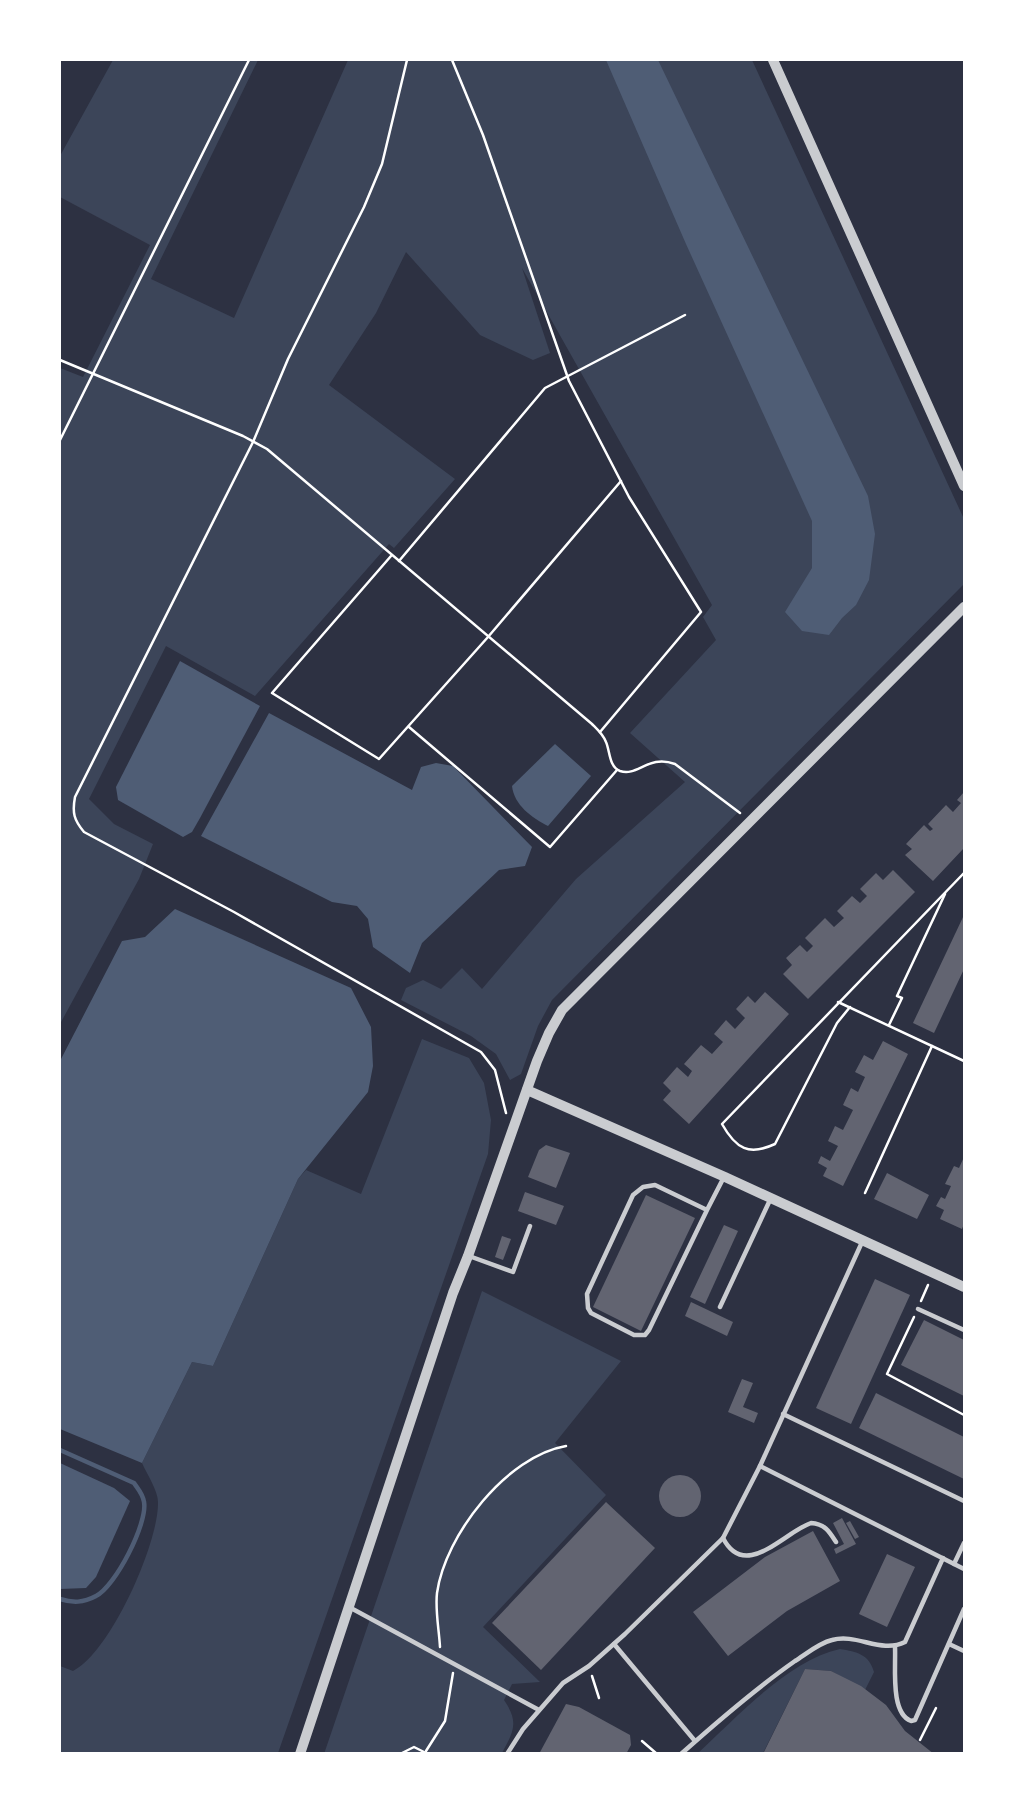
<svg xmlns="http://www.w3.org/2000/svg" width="1024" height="1813" viewBox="0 0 1024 1813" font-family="'Fira Sans',sans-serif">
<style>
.green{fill:#3c4559}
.water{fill:#4f5d75}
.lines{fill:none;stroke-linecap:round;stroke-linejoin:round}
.stream{stroke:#4f5d75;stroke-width:4.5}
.building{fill:#626471}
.path{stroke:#fff;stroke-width:2.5}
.service{stroke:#caccd0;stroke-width:4.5}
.tertiary{stroke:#caccd0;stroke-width:10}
</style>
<rect width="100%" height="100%" fill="#2d3142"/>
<g class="green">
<path d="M113,60H258L151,279L234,318L348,60H752L964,519V584L552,1000L538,1026L521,1074L510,1080L496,1054L471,1036L401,1000L406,988L423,980L441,989L462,968L482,989L576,879L685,782L630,733L716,640L703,617L712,605L522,268L550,353L533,360L480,335L406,252L376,313L329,385L455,479L394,548L389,544L255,696L166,646L89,799L114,824L153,844L139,879L60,1024V368L83,377L150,245L60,197V156Z"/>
<path d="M422,1039L469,1058L484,1083L491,1120L488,1154L278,1753H60V1666L73,1671C110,1653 159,1543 158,1502C158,1491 147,1474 142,1463L192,1362L213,1366L298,1179L306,1170L361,1194Z"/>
<path d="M482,1291L621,1361L555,1443L606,1495L483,1627L540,1682L512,1684L504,1700C519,1722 514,1731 502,1753L324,1754Z"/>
<path d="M840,1649C857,1652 869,1654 874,1672L865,1690L831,1671L805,1669L763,1753L697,1754C736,1718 787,1661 840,1649Z"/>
</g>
<g class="water">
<path d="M606,60H658L868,496L875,534L869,580L856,605L842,618L829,635L802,631L785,612L812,568V521L686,244Z"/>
<path d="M180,661L260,706L200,818L192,832L183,837L118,800L116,787Z"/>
<path d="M269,713L412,790L421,767L436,763L453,766L532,847L525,866L499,870L422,943L410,973L373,947L368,919L357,906L332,902L201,836Z"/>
<path d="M555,744L591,776L548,826C532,818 514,805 512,786Z"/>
<path d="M175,909L351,988L371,1027L373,1066L368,1092L298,1179L213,1366L192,1362L142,1463L60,1429V1061L122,941L145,937Z"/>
<path d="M60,1463L114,1488L130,1501L96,1577L86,1588L60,1589Z"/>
</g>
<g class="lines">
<path class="stream" d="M60,1450L134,1483C138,1489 143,1494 144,1502C148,1523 115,1587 96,1596C83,1603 73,1603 60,1599"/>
</g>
<g class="building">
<path d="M964,792V848L933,881L905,855L912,849L906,844L924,825L930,831L933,829L928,824L946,805L953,812L961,803L957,800Z"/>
<path d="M893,870L915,892L808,999L783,974L792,965L786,958L800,945L807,952L813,946L805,938L825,918L834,927L844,918L837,911L852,896L860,903L867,896L860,889L876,873L883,880Z"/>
<path d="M964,915V969L934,1033L913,1023Z"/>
<path d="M765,992L789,1014L689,1124L663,1100L671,1091L663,1083L677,1067L688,1077L692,1071L684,1064L701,1045L712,1054L723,1042L714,1034L726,1020L735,1029L745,1018L736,1009L748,996L755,1003Z"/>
<path d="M883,1041L908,1054L843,1186L823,1176L827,1168L818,1163L821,1156L830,1161L838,1146L828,1141L835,1126L843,1130L853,1110L843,1105L851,1088L858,1092L865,1077L855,1072L864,1055L873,1060Z"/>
<path d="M546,1145L570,1153L556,1188L528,1177L539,1150Z"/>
<path d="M964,1157V1224L962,1229L940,1219L944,1210L936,1206L941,1197L945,1199L951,1186L945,1184L954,1166L959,1168Z"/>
<path d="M887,1173L929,1195L917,1219L874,1199Z"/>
<path d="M525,1192L564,1206L556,1225L518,1211Z"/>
<path d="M646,1195L695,1218L641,1331L593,1307Z"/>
<path d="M724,1225L738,1231L705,1304L690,1297Z"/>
<path d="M502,1236L511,1239L503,1260L495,1257Z"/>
<path d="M875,1279L910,1295L851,1424L816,1408Z"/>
<path d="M691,1302L733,1322L727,1336L685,1316Z"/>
<path d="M924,1320L964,1340V1396L901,1365Z"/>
<path d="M742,1379L753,1383L743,1407L758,1413L754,1423L728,1412Z"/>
<path d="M876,1393L964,1437V1479L859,1428Z"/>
<circle cx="680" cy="1496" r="21"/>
<path d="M606,1502L655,1548L541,1670L492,1623Z"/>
<path d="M842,1518L856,1544L836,1554L834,1549L844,1544L833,1523Z"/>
<path d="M850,1521L859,1537L855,1539L846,1523Z"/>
<path d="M813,1531L840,1581L787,1611L728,1656L693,1612L765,1557Z"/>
<path d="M887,1554L915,1567L887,1627L859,1614Z"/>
<path d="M805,1669L831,1671L861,1686L886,1705L905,1731L934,1754H763Z"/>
<path d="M566,1704L579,1707L630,1735L631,1745L626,1754H539Z"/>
</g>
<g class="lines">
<g class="path">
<path d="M407,60L382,164L364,207L288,359L253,442L75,797C72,813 74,820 84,832L234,912L481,1052L495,1070L506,1113"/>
<path d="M452,60L483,135L569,381L629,497L701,612L600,732"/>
<path d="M60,360L243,436L267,449L592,724C597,729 603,734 606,742C610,751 609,767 620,771C638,777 648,754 675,764L740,813"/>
<path d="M60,440L249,60"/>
<path d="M391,556L272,693L379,759L488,637L621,481"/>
<path d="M399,561L545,388L685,315"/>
<path d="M409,727L550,847L617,770"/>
<path d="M838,1002L964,1061"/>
<path d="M850,1007L837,1023L775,1144C749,1156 736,1149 722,1124L964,873"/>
<path d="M889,1025L902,998L897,996L945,894"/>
<path d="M865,1193L932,1046"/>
<path d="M921,1301L928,1285"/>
<path d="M914,1317L887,1374L964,1415"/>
<path d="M440,1647C439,1629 435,1610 437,1593C445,1535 507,1456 566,1446"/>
<path d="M592,1676L599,1698"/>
<path d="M920,1740L936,1708"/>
<path d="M642,1741L657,1754"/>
<path d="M426,1751L445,1721L453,1673"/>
<path d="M400,1754L414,1747L428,1754"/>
</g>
<g class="service">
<path d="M707,1210L649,1330L645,1335H634L591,1313L588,1308L587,1294L633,1195L643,1187L655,1185L707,1210L724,1177"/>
<path d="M469,1256L513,1272L530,1226"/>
<path d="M720,1307L770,1200"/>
<path d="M918,1309L964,1330"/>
<path d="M783,1414L964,1501"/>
<path d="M760,1466L863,1240"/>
<path d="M723,1538C745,1581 783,1533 811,1523C825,1524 829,1531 836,1542"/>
<path d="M954,1564L964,1543"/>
<path d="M349,1607L539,1710"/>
<path d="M614,1644L695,1741"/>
<path d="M949,1644L964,1651"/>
<path d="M895,1647C896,1667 890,1713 911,1721L915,1720L964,1609"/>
<path d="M507,1754L523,1729L563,1683L589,1666L625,1634L723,1538L760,1466L964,1569"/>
<path d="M681,1754C718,1721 755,1689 795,1661C806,1654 819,1643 832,1640C857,1633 881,1654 905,1642L943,1558"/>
</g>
<g class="tertiary">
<path d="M773,60L964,486"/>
<path d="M527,1090L725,1177L964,1287"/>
<path d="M300,1754L453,1293L468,1256L537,1061L549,1033L562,1010L964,607"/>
</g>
</g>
<rect width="1024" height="1813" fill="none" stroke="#ffffff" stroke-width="122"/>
</svg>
